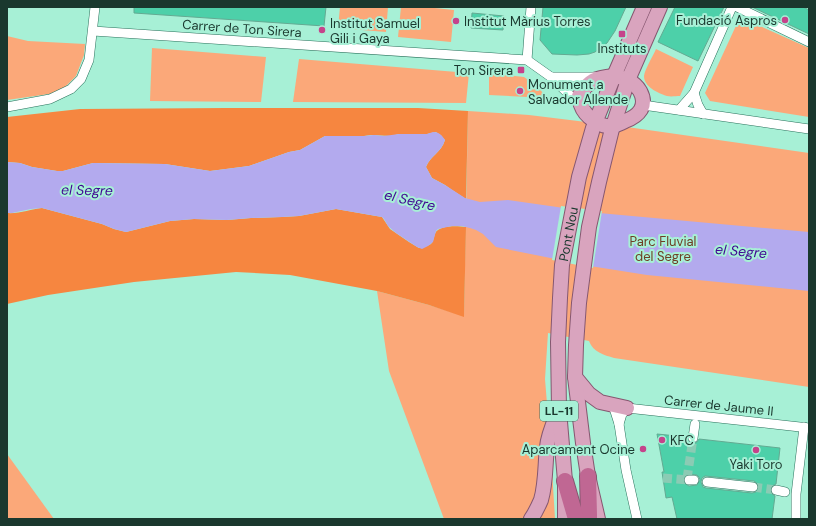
<svg xmlns="http://www.w3.org/2000/svg" width="816" height="526" viewBox="0 0 816 526" font-family="'DM Sans',sans-serif">
<style>
.green{fill:#fba879}
.forest{fill:#f68640}
.water{fill:#b3aaee}
.pier{fill:#a7f0d6}
.building{fill:#4dd0a9;stroke:#63aa92;fill-rule:evenodd}
.lines{fill:none;stroke-linecap:round;stroke-linejoin:round}
.street-tunnel{stroke:#8bcbb4;stroke-width:9;stroke-dasharray:9 4.5;stroke-linecap:butt}
.street-casing{stroke:#29725c;stroke-width:10}
.primary-casing{stroke:#865770;stroke-width:16}
.highway-casing{stroke:#865770;stroke-width:18}
.street{stroke:#fff;stroke-width:9}
.primary{stroke:#d9a4be;stroke-width:14}
.highway{stroke:#c06793;stroke-width:16}
.poi-dot{fill:#c5438b;stroke:#a7f0d6;stroke-width:1.5}
.labels{text-anchor:middle;stroke-width:4;stroke-linejoin:round;paint-order:stroke}
.shield{fill:#a7f0d6;stroke:#446f60;stroke-width:1}
.shield-label{font-size:12px;font-weight:bold;fill:#1a382e}
.poi-label{font-size:13px;fill:#1a382e;stroke:#a7f0d6;text-anchor:start}
.street-label{font-size:13px;fill:#1a382e;stroke:#a7f0d6}
.park-label{font-size:13px;fill:#6e4025;stroke:#a7f0d6}
.water-label{font-size:14px;font-style:italic;fill:#400692;stroke:#a7f0d6}
</style>
<rect width="100%" height="100%" fill="#a7f0d6"/>
<g class="green">
<path d="M340,7H388L386,32L338,28Z"/>
<path d="M401,7H425L454,10L451,42L398,37Z"/>
<path d="M740,17L809,48V117L710,101L705,93Z"/>
<path d="M7,36L28,41L85,44L84,55L76,76L62,90L49,94L7,100Z"/>
<path d="M152,48L266,57L261,102L150,101Z"/>
<path d="M656,49L693,67L680,96C676,96 671,97 667,96C658,93 644,87 644,76C645,69 653,56 656,49Z"/>
<path d="M299,59L469,73L466,103L293,102Z"/>
<path d="M489,73L524,77L538,87L547,98L489,95Z"/>
<path d="M468,111L529,115L627,127L809,153V387L614,358C604,355 593,352 589,341L548,333L545,379L551,453L555,519H444L389,371L377,291L429,305L464,316Z"/>
<path d="M7,454L54,519H7Z"/>
</g>
<g class="forest">
<path d="M226,108H418L468,111L466,199L452,190L445,185L432,178L426,167C430,156 441,153 445,140L436,132L427,134H399L391,136L371,135L364,136H325L300,150L289,152L249,166L218,170L210,171L165,164L93,163L63,171H57L32,167L20,163L7,162V117L80,109Z"/>
<path d="M42,208L102,224L114,229L126,232L170,221L194,219L227,220L251,218L282,217L299,216L336,209L382,217L390,229L409,242L419,248C423,247 428,246 431,244C435,240 433,233 438,230C445,225 458,226 466,227L464,317L429,305L377,291L290,275L236,272L134,282L48,295L7,304V213C19,214 31,209 42,208Z"/>
</g>
<path class="water" d="M433,132C439,132 442,135 445,140C441,153 430,156 426,167L432,178L445,185L465,198L480,202L508,200L599,213L809,232V291L647,275L590,266L496,247L483,234L476,230L470,228L462,226H452L438,229L436,231L433,242L428,246L422,249L417,247L396,233L388,226L384,219L382,217L336,209L299,216L282,217L251,218L227,220L194,219L170,221L126,232L114,229L102,224L42,208L31,209L12,213H7V162L20,163L32,167L57,171H63L93,163L165,164L210,171L218,170L249,166L289,152L300,150L325,136H364L374,135L384,136L399,134H427Z"/>
<path class="pier" d="M561,206L602,211L593,268L552,260Z"/>
<g class="building">
<path d="M134,7H326L324,26L134,13Z"/>
<path d="M543,7H626L615,31L607,43L595,52L589,54L577,55L552,54L540,40Z"/>
<path d="M675,7H724L698,61L658,42Z"/>
<path d="M752,7H803L809,10V34Z"/>
<path d="M472,13L504,16L503,30L471,28Z"/>
<path d="M657,434L687,437L689,442L693,444L697,442L699,439L780,448L776,484L772,486L770,489L772,494L775,496L772,519H677L672,497L666,498L662,472H664ZM689,474L697,475L699,477L700,480L697,485L689,486L684,483L683,480L684,477L686,475ZM705,476L754,481L758,484L759,488L756,492L752,493L706,488L703,487L701,482L702,478Z"/>
</g>
<g class="lines">
<g class="street-tunnel">
<path d="M663,478L689,480"/>
<path d="M687,479L693,438"/>
<path d="M753,487L776,490"/>
</g>
<g class="street-casing">
<g id="street">
<path d="M737,7L809,42"/>
<path d="M93,31L527,60L551,77L580,105"/>
<path d="M527,60L531,7"/>
<path d="M551,77H598"/>
<path d="M694,93L698,105L703,114"/>
<path d="M643,105L809,129"/>
<path d="M7,107L50,99L71,89L81,79L89,60L95,7"/>
<path d="M679,110L694,93L732,7"/>
<path d="M613,405L619,424L626,470L637,519"/>
<path d="M619,424L622,414L627,408L809,428"/>
<path d="M693,438L695,424"/>
<path d="M689,480H694"/>
<path d="M707,482L753,487"/>
<path d="M776,490L785,492"/>
<path d="M796,519V494L804,427"/>
</g>
</g>
<g class="primary-casing">
<g id="primary">
<path d="M614,76C624,78 634,81 640,91C648,106 639,116 625,121C621,123 617,125 613,126C601,128 585,117 581,105C580,103 580,99 579,96C589,80 595,78 614,76Z"/>
<path d="M575,377L589,394L600,402L627,408"/>
<path d="M531,519C535,513 538,507 541,500C546,483 545,465 547,447C548,435 553,424 558,412"/>
<path id="s1" d="M565,519V481L559,410L558,342L560,298L562,265L579,177L593,128L614,76L644,7"/>
<path d="M598,519L588,476L583,443L575,377L576,345L579,303L589,227L599,182L612,129L628,80L660,7"/>
</g>
</g>
<g class="highway-casing">
<g id="highway">
<path d="M588,476L589,515V519"/>
<path d="M565,481L576,519"/>
</g>
</g>
<use href="#street" class="street"/>
<use href="#primary" class="primary"/>
<use href="#highway" class="highway"/>
</g>
<g class="poi-dot">
<circle cx="785" cy="20" r="4"/>
<circle cx="456" cy="21" r="4"/>
<circle cx="322" cy="30" r="4"/>
<rect x="618" y="30" width="8" height="8" rx="2"/>
<rect x="517" y="66" width="8" height="8" rx="2"/>
<circle cx="520" cy="91" r="4"/>
<circle cx="662" cy="440" r="4"/>
<circle cx="643" cy="449" r="4"/>
<circle cx="756" cy="450" r="4"/>
</g>
<g class="labels">
<rect class="shield" x="540" y="401" width="38" height="20" rx="3"/>
<g class="shield-label">
<text x="559" y="415">LL-11</text>
</g>
<g class="poi-label">
<text x="777" y="25" text-anchor="end">Fundació Aspros</text>
<text x="464" y="26">Institut Màrius Torres</text>
<text x="330" y="28">Institut Samuel<tspan x="330" dy="15">Gili i Gaya</tspan></text>
<text x="622" y="53" text-anchor="middle">Instituts</text>
<text x="513" y="75" text-anchor="end">Ton Sirera</text>
<text x="528" y="89">Monument a<tspan x="528" dy="15">Salvador Allende</tspan></text>
<text x="670" y="445">KFC</text>
<text x="635" y="454" text-anchor="end">Aparcament Ocine</text>
<text x="756" y="469" text-anchor="middle">Yaki Toro</text>
</g>
<g class="street-label">
<text transform="translate(242 28) rotate(4)" y="5">Carrer de Ton Sirera</text>
<text dy="5" stroke="none"><textPath href="#s1" startOffset="286">Pont Nou</textPath></text>
<text transform="translate(719 405) rotate(6)" y="5">Carrer de Jaume II</text>
</g>
<g class="park-label">
<text x="663" y="246">Parc Fluvial<tspan x="663" dy="15">del Segre</tspan></text>
</g>
<g class="water-label">
<text transform="translate(87 190) rotate(1)" y="5">el Segre</text>
<text transform="translate(410 200) rotate(13)" y="5">el Segre</text>
<text transform="translate(741 251) rotate(5)" y="5">el Segre</text>
</g>
</g>
<rect width="816" height="526" fill="none" stroke="#1a382e" stroke-width="16"/>
</svg>
